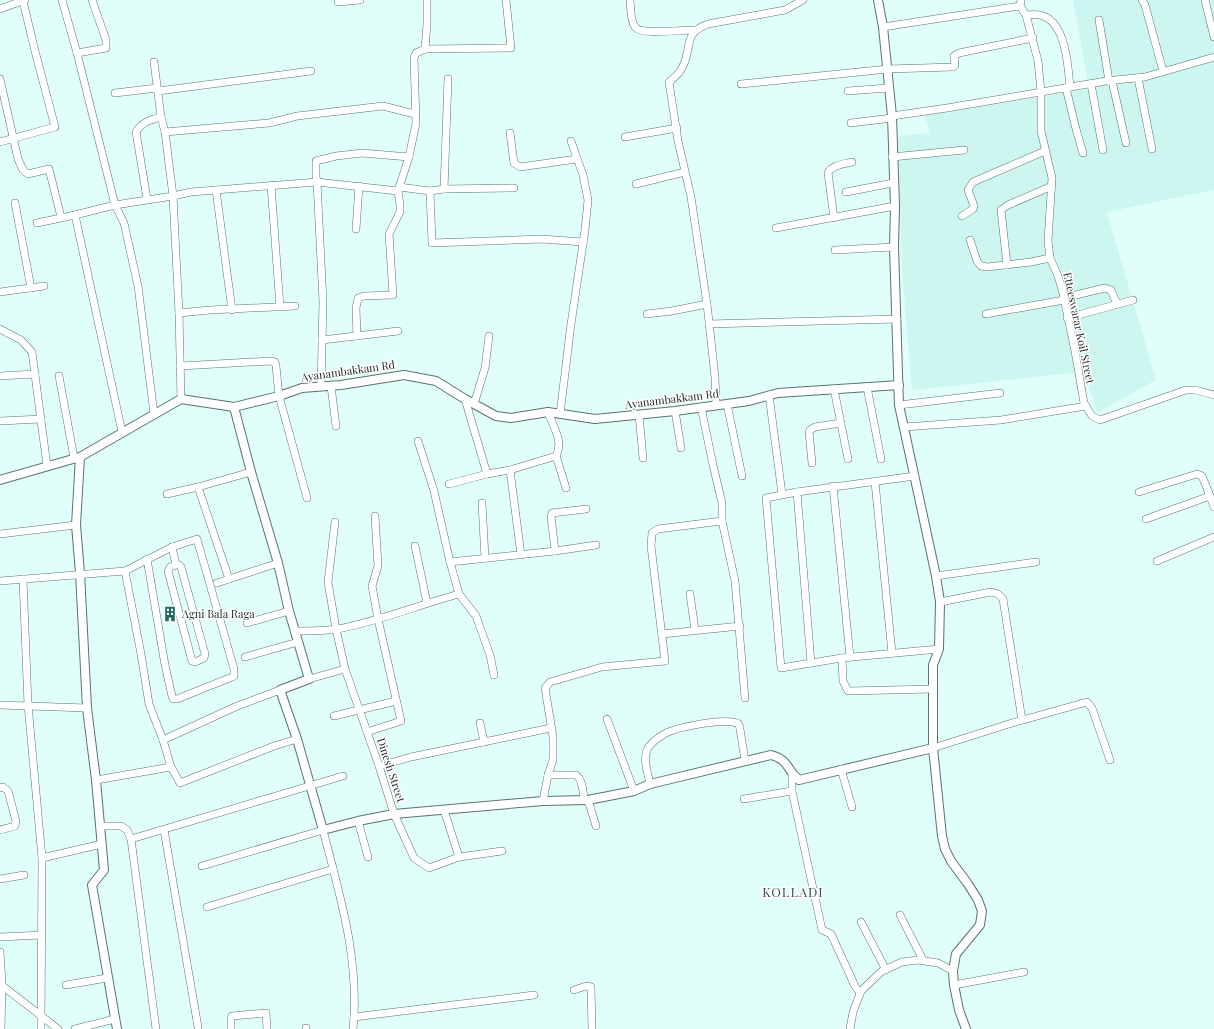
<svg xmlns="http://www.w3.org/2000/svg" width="1214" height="1029" viewBox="0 0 1214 1029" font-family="'Playfair Display',serif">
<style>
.built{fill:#cef6f0}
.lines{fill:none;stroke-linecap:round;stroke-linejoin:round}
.minor-casing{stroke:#58736f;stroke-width:8}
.tertiary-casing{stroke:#58736f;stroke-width:10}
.minor{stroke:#fff;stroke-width:7}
.tertiary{stroke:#fff;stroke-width:8}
.labels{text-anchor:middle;stroke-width:3;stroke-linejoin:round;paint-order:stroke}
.street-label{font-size:11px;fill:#1b2624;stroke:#fff}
.poi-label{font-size:11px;fill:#1b2624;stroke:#fff;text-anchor:start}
.quarter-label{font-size:13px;letter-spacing:1px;fill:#3b5551;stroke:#fff}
</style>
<rect width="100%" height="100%" fill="#e1fffa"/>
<path class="built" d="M1073,0H1214V190L1107,212L1156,380L1097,413L1084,372L912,390L902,271L898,136L930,133L925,115L1089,89Z"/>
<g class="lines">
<g class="minor-casing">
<g id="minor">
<path d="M62,0L77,53L115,205L124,223L138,286L154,414"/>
<path d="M630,0C631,8 630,20 635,27C642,36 684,29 696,30"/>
<path d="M1021,0L1020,6L1026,15L1038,61L1041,92V131L1052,178L1048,241L1050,258L1058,276L1062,289L1075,351L1084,403L1092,416L1100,420L1186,390H1195L1214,395"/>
<path d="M1142,0L1145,5L1163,71"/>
<path d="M1205,0L1214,37"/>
<path d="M338,2L360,0"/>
<path d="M0,9L25,0"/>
<path d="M1026,15C1030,15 1035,14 1039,15C1066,19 1068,66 1070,87"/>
<path d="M1099,20L1109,81"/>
<path d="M883,27L1020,6"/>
<path d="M425,49L427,24V0"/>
<path d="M77,53L106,48V40L92,0"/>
<path d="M154,62L161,117"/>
<path d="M1138,78L1152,149"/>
<path d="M0,79L18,159L23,170L28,174L49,169L61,217"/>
<path d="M1112,81L1126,143"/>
<path d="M741,84L888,69L953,67L955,65L954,56L959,53L1033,38"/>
<path d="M1091,84L1103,150"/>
<path d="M1066,88L1076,129L1083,153"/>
<path d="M158,91L311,71"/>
<path d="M848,91L888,88"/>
<path d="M115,93L157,88"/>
<path d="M892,116L947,108L1106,81L1145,77L1214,57"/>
<path d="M851,123L892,118"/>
<path d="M510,133L514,163L520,167L577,159"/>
<path d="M625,137L677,128"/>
<path d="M0,142L55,127L35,51L23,1"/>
<path d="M892,157L964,150"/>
<path d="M636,184L685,172"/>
<path d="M271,185L280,307"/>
<path d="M399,187L430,191L444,189L448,79"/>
<path d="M444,189L514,188"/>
<path d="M216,190L232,310"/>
<path d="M430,191L432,243L541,239L583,242"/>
<path d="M846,192L893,183"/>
<path d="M147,199L136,132C142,122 150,120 161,117L165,132"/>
<path d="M15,203L31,288"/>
<path d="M962,216L973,209L974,206L968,190L973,182L1045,151"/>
<path d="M834,218L828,173C831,165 844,164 852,162"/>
<path d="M37,223L75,215"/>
<path d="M776,228L895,206"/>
<path d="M356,229L359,186"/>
<path d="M970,240L977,261L981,266L987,267L1031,262L1050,258"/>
<path d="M835,250L894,247"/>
<path d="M1007,265L1001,210L1008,205L1052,186"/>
<path d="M0,292L44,286"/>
<path d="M1063,298L1105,288L1111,290L1117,304"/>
<path d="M179,313L210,310L295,306"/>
<path d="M647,314L672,311L707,304"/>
<path d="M986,314L1064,300"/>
<path d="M1067,318L1133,300"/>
<path d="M709,324L897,319"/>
<path d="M0,329L21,340L32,352L47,466"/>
<path d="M357,336L356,308L358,298L364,296L393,295L389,234L400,212V205L398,191"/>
<path d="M322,340L398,331"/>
<path d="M180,366L271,361L275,362L276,366L279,396L307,498"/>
<path d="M0,376L35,374"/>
<path d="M59,376L74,458"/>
<path d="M321,386L323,302L317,182L398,191L409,157L416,123L414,58L416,53L425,49L511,48L506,0"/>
<path d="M331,386L336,426"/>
<path d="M867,387L881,459"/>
<path d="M834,389L848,459"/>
<path d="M769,395L782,494"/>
<path d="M181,399L179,313L173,196L191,192L317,182L316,177V161L336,156L362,153L409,157"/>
<path d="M465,399L487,474"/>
<path d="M474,404L485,368L489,336"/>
<path d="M727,404L742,476"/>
<path d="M716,405L715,377L707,304L691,197L678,141L669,82C674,78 680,73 682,68C693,48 682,33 708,24L785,10L803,0"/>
<path d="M899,405L1000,393"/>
<path d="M675,411L681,448"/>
<path d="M560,414L571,324L585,230L588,200L583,175L571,141"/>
<path d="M639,415L643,458"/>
<path d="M0,421L41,419"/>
<path d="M904,427L1001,420L1086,406"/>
<path d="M122,432L75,215L115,205L173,196L165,132L269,123L297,116L383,106L415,114"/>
<path d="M418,441L434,491L450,562L459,594L476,616L490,655L494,675"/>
<path d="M556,456L566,488"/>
<path d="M812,463L809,432L810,430L815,427L841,423"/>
<path d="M510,470L556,456C564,442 553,426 548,412"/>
<path d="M915,476L797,492L811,663L842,658L939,649"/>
<path d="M875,482L892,653"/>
<path d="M449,484L487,474L510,470L521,555"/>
<path d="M833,486L850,657"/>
<path d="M797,492L766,498L781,668L811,663"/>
<path d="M1139,492L1197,474L1202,476L1210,496"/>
<path d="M167,494L198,487"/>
<path d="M482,503L485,558"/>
<path d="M1146,519L1210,496L1214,507"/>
<path d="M722,521L735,581L745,698"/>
<path d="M335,522L328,582L336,629L345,669L379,766L394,814L414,858L429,868L459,857L502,851"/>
<path d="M0,534L76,525"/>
<path d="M415,546L427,603"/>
<path d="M172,547L176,565L170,567L168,571L169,575L192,661L195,662L204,658L205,654L181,567L179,565H176"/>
<path d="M555,551L596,545"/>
<path d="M1157,561L1214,537"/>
<path d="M450,562L555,551L551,516L552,513L586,509"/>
<path d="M125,571L141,654L149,704L163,740"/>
<path d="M936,576L1036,562"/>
<path d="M23,579L28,705L42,858L41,1029"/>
<path d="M229,579L198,487L251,472"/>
<path d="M0,581L125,571L172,547L197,539L234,669V676L232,677L177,699H173L172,696L165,665L147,559"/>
<path d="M217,583L278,563"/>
<path d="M690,594L695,630"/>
<path d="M940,602L991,592L998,594L1003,599L1022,720"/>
<path d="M247,623L289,611"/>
<path d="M295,631C309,631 324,631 338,629C379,621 419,605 459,594"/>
<path d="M662,634L740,626"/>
<path d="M245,657L298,642"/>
<path d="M842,658L843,681L848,691L933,689"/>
<path d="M309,679L345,669"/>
<path d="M0,705L87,708"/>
<path d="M334,716L396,701"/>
<path d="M607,719L634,791"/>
<path d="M480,723L484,742"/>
<path d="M367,732L401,721L378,619L372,586L378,566L375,516"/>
<path d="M933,748L1012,723L1087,702L1092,708L1110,760"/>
<path d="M379,766L411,757L551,728"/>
<path d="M171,767L163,740L235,707L280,690"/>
<path d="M841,769L852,807"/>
<path d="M792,774V791L822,930L831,934L855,986L860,993"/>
<path d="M548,775H576C583,780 583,792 584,799"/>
<path d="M96,780L171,767L180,783L274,746L297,739"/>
<path d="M650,784C648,773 643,761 647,750C650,743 659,737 666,733C679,727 726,717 739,724L740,729L745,761"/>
<path d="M0,788L3,787L8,791L16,821L15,826L0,830"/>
<path d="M744,799L792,791"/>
<path d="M588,800L596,826"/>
<path d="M543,801L548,775L553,760V737L545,688L550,682L602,667L665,661L651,546L652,533L658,529L722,521V503L713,465L701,407"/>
<path d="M444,810L459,857"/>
<path d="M358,821L368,857"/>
<path d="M100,826H121L127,830L131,839L343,776"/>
<path d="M164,830L198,1027"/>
<path d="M131,839L156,1029"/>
<path d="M42,858L102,844"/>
<path d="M202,866L323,830C340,896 360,960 353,1029"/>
<path d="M0,879L24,875"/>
<path d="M207,907L333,869"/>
<path d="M900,915L923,960"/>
<path d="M861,922L886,970"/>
<path d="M0,937L42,935"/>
<path d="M0,952L2,984L1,1029"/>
<path d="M0,984L58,1029"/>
<path d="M66,985L107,978"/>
<path d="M954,985L1024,972"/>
<path d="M574,990L586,986L591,987L592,1029"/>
<path d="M354,1017L534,995"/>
<path d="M75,1029L115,1019"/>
<path d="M231,1029V1019L232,1016L266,1013L267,1029"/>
<path d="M306,1029V1028"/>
<path d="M850,1029L853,1012L861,991L882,971L902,962L918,960L938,963L953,971"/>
</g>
</g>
<g class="tertiary-casing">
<g id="tertiary">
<path d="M878,0L883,27L892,116L895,206L894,247L899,405L936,576L940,602L939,649L933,665V748L942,836L945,849L951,861L968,884L978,900L982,911L980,925L956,954L953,971L954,985L959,1010L966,1029"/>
<path d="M234,407L251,472L278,563L289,611L309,679L280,690L297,739L323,830L358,821L394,814L543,801L588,800L634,791L650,784L771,755C790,760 786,770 799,780L933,748"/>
<path d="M80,457L76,525L80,573L87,708L96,780L104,870L92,885L117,1029"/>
<path d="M0,480L80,457L181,399L234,407L279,396L302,388L341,385L404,375L436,381L465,399L496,416L511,418L548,412L595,419L675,411L749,401L778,393L899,385"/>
</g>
</g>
<use href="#minor" class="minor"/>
<use href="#tertiary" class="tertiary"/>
</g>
<defs>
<g id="building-bare" transform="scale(1.2)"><path d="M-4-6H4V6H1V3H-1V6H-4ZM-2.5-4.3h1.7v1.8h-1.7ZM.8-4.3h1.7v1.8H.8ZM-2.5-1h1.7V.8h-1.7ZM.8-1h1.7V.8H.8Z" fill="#206961" stroke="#fff" stroke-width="2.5" paint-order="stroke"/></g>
</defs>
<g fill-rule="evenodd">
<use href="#building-bare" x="170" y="614"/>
</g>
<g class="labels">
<g class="street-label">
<text transform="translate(1079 328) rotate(78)" y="4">Etteeswarar Koil Street</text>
<text transform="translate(348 371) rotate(-8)" y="4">Ayanambakkam Rd</text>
<text transform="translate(672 399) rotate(-7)" y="4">Ayanambakkam Rd</text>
<text transform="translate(391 770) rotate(72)" y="4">Dinesh Street</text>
</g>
<g class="poi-label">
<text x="182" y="618">Agni Bala Raga</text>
</g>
<g class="quarter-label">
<text x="793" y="897">KOLLADI</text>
</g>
</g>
</svg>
